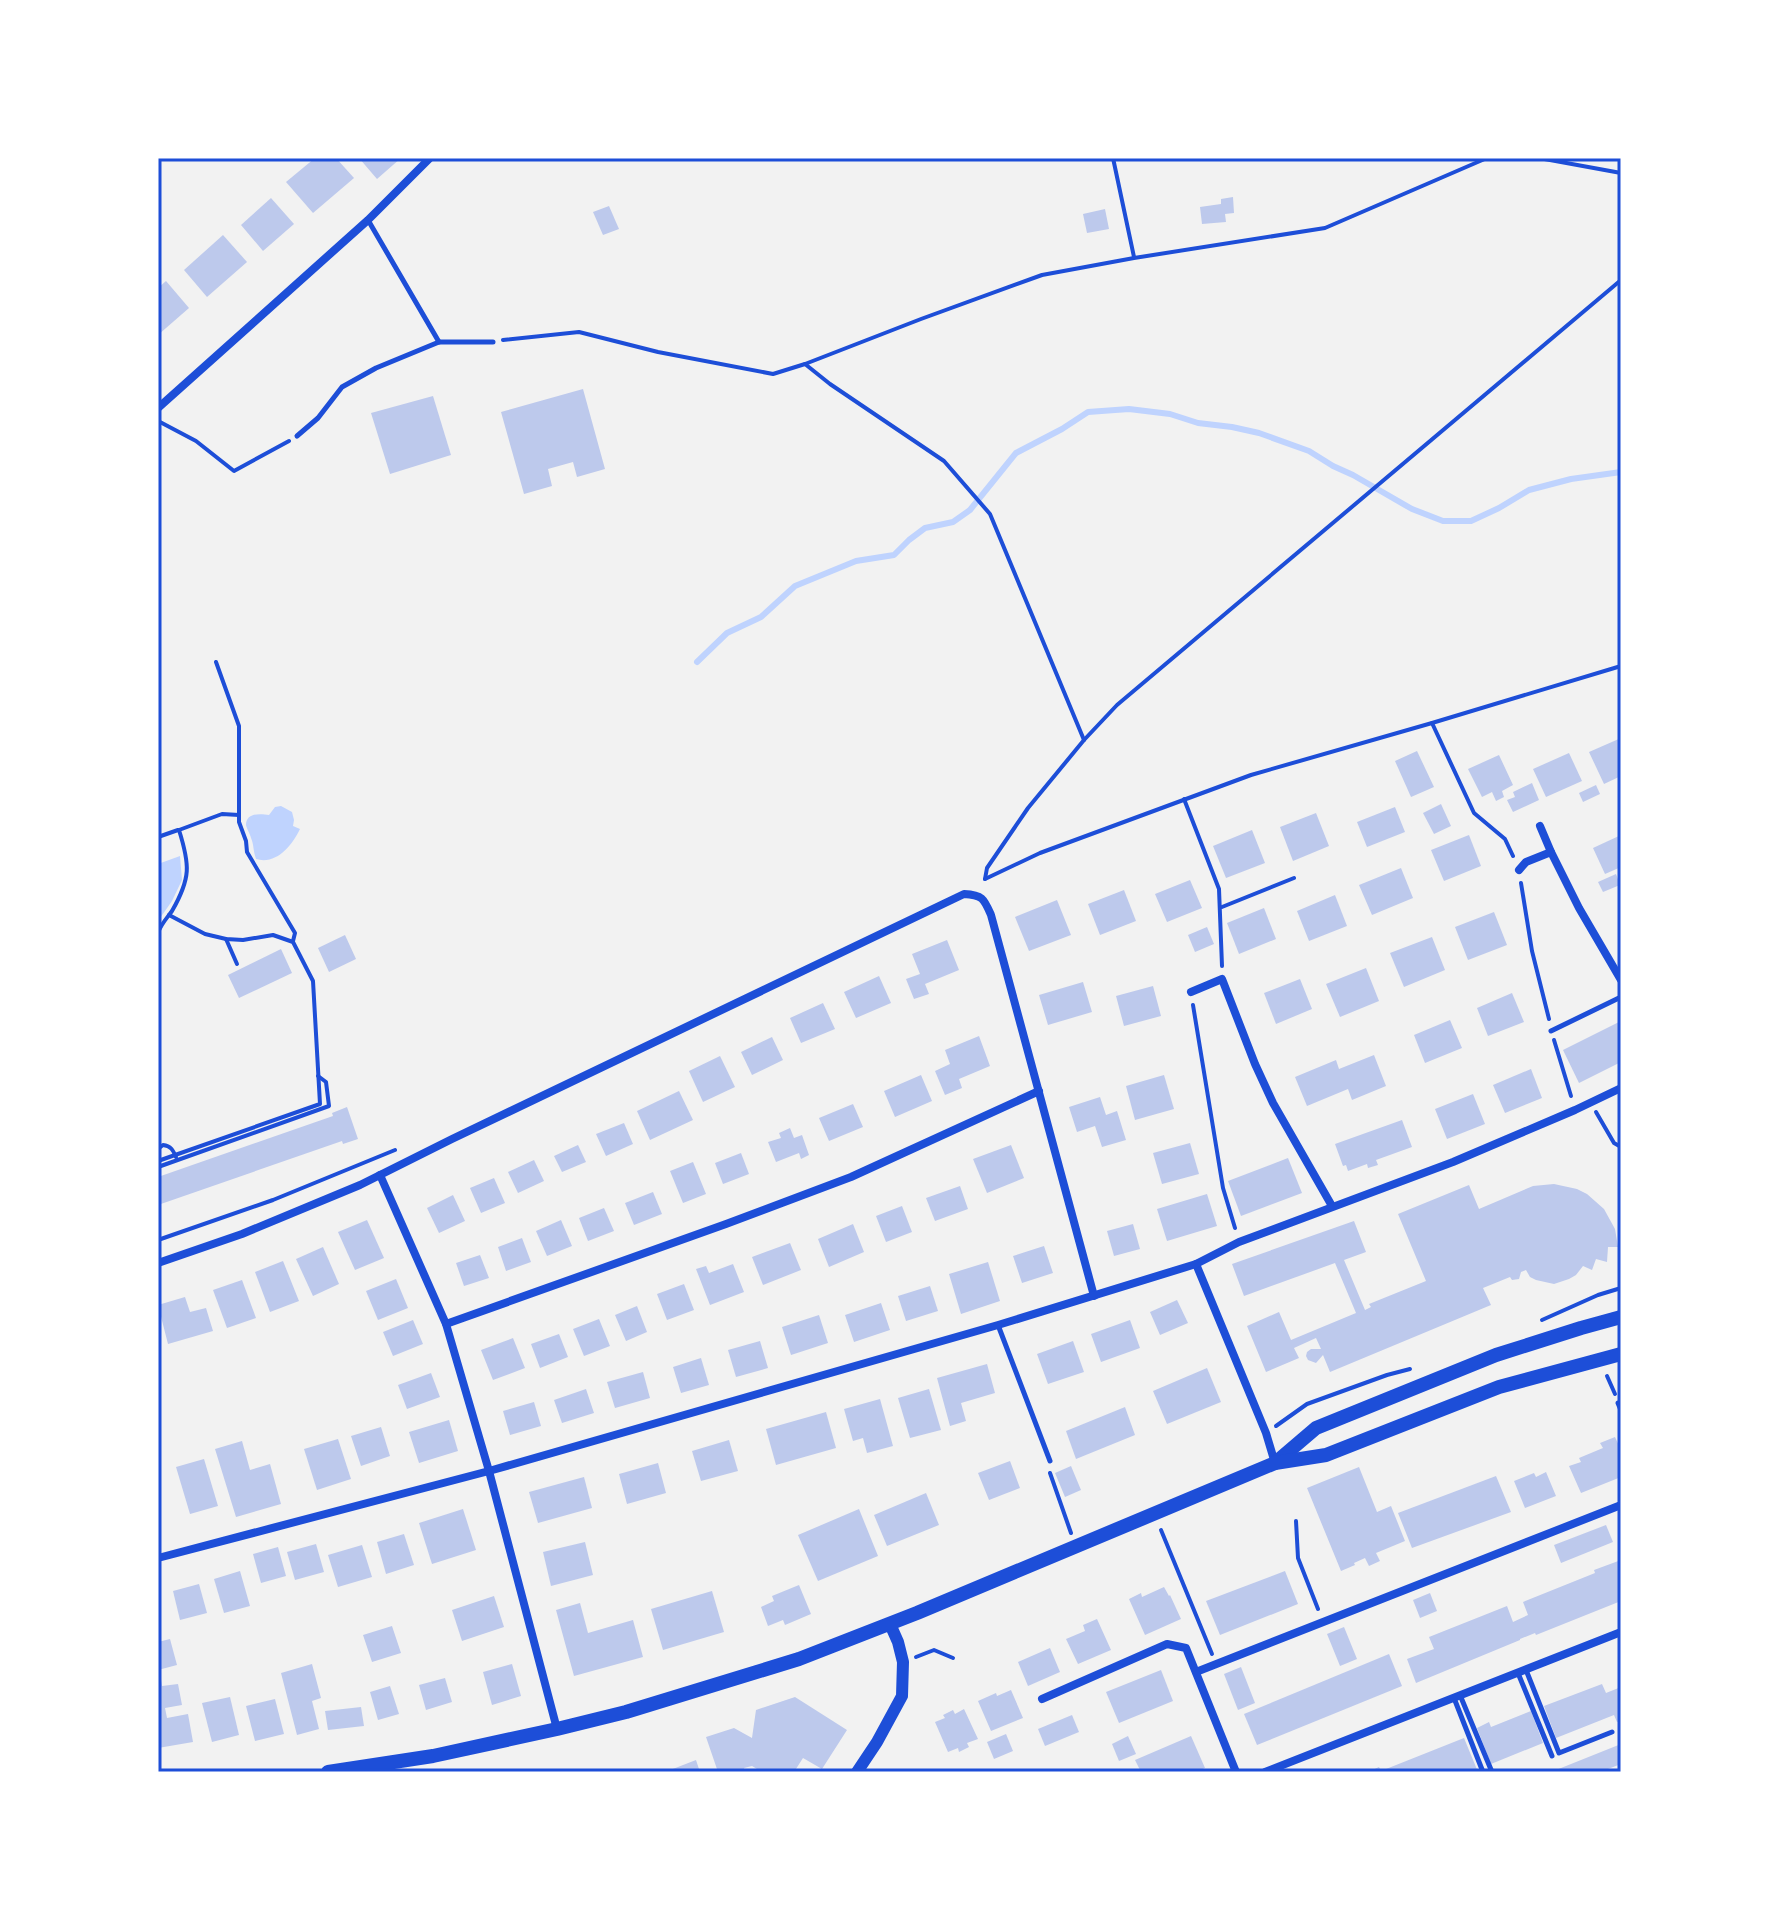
<svg xmlns="http://www.w3.org/2000/svg" width="1779" height="1930" viewBox="0 0 1779 1930" font-family="'Alegreya Sans',sans-serif">
<style>
.water{fill:#bfd3fe}
.lines{fill:none;stroke-linecap:round;stroke-linejoin:round}
.stream{stroke:#bfd3fe;stroke-width:6}
.building{fill:#bdc9ec}
.path{stroke:#1d4ed8;stroke-width:4}
.service{stroke:#1d4ed8;stroke-width:5}
.minor{stroke:#1d4ed8;stroke-width:8}
.tertiary{stroke:#1d4ed8;stroke-width:12}
.secondary{stroke:#1d4ed8;stroke-width:14}
.neatline{fill:none;stroke:#1d4ed8;stroke-width:3}
</style>
<rect width="100%" height="100%" fill="#f2f2f2"/>
<g class="water">
<path d="M281,806L292,812L294,820L293,826L300,829C292,846 276,865 256,859C253,851 254,845 251,838C251,836 246,827 246,825C246,812 261,814 269,815L275,807Z"/>
<path d="M180,856L182,880L172,901L158,921V864Z"/>
</g>
<g class="lines">
<path class="stream" d="M697,662L727,633L761,617L795,586L856,561L894,555L909,540L925,528L953,522L970,510L1016,453L1062,429L1088,412L1129,409L1170,414L1198,423L1232,427L1259,433L1309,451L1333,466L1353,475L1412,509L1443,521H1471L1499,508L1529,490L1571,479L1621,472"/>
</g>
<g class="building">
<path d="M315,158H336L354,178L313,213L286,182Z"/>
<path d="M359,158H401L377,179Z"/>
<path d="M1233,197L1234,213L1225,214L1226,222L1202,224L1200,207L1221,204V199Z"/>
<path d="M271,198L294,224L263,251L241,225Z"/>
<path d="M609,206L619,229L603,235L593,212Z"/>
<path d="M1105,209L1109,229L1087,233L1083,214Z"/>
<path d="M223,235L247,262L207,297L184,270Z"/>
<path d="M166,281L189,308L158,335V288Z"/>
<path d="M583,389L605,469L577,477L573,462L548,469L552,486L524,494L501,412Z"/>
<path d="M433,396L451,455L390,474L371,413Z"/>
<path d="M1621,738V776L1604,784L1589,752Z"/>
<path d="M1417,751L1434,787L1411,797L1395,761Z"/>
<path d="M1569,753L1582,781L1546,797L1533,769Z"/>
<path d="M1499,755L1513,785L1502,791L1504,797L1496,801L1492,792L1482,797L1468,769Z"/>
<path d="M1532,783L1539,800L1513,812L1507,800L1515,797L1513,792Z"/>
<path d="M1596,785L1600,794L1583,802L1579,793Z"/>
<path d="M1441,804L1451,826L1434,834L1423,813Z"/>
<path d="M1395,807L1405,832L1367,847L1357,822Z"/>
<path d="M1316,813L1329,846L1293,861L1280,827Z"/>
<path d="M1252,830L1265,863L1226,878L1213,846Z"/>
<path d="M1469,835L1481,866L1444,881L1431,850Z"/>
<path d="M1621,835V867L1605,874L1593,848Z"/>
<path d="M1401,868L1413,898L1372,915L1359,885Z"/>
<path d="M1616,874L1620,885L1603,892L1598,882Z"/>
<path d="M1190,880L1202,908L1167,922L1155,894Z"/>
<path d="M1124,890L1136,921L1100,935L1088,904Z"/>
<path d="M1335,895L1347,926L1309,941L1297,911Z"/>
<path d="M1057,900L1071,935L1029,951L1015,917Z"/>
<path d="M1264,908L1276,939L1239,954L1227,923Z"/>
<path d="M1494,912L1507,945L1468,960L1455,927Z"/>
<path d="M1207,927L1214,944L1195,952L1188,935Z"/>
<path d="M345,935L356,959L329,972L318,948Z"/>
<path d="M1432,937L1445,970L1404,987L1390,953Z"/>
<path d="M947,940L959,970L925,984L929,994L914,999L906,979L920,974L912,954Z"/>
<path d="M281,949L292,973L239,998L228,975Z"/>
<path d="M1366,968L1379,1001L1340,1017L1326,984Z"/>
<path d="M879,976L891,1003L856,1018L844,992Z"/>
<path d="M1300,979L1312,1009L1276,1024L1264,993Z"/>
<path d="M1083,982L1092,1012L1048,1025L1039,995Z"/>
<path d="M1153,986L1161,1016L1124,1026L1116,996Z"/>
<path d="M1512,993L1524,1022L1488,1036L1477,1008Z"/>
<path d="M823,1003L835,1029L801,1043L790,1018Z"/>
<path d="M1450,1020L1462,1048L1425,1063L1414,1035Z"/>
<path d="M1621,1021V1062L1579,1083L1563,1050Z"/>
<path d="M979,1036L990,1066L959,1079L962,1088L945,1095L935,1071L950,1064L945,1050Z"/>
<path d="M772,1037L783,1060L752,1075L741,1052Z"/>
<path d="M1374,1055L1386,1086L1352,1100L1348,1089L1307,1106L1295,1077L1336,1060L1339,1069Z"/>
<path d="M720,1056L735,1087L703,1102L689,1071Z"/>
<path d="M1531,1069L1542,1098L1505,1113L1493,1085Z"/>
<path d="M921,1075L932,1101L895,1117L884,1091Z"/>
<path d="M1164,1075L1174,1109L1135,1120L1126,1086Z"/>
<path d="M679,1091L693,1120L650,1140L637,1111Z"/>
<path d="M1473,1094L1485,1124L1447,1139L1435,1109Z"/>
<path d="M1100,1097L1106,1115L1117,1111L1126,1140L1102,1147L1095,1126L1077,1132L1069,1107Z"/>
<path d="M853,1104L863,1127L829,1141L819,1118Z"/>
<path d="M347,1107L358,1139L343,1144L342,1141L158,1205V1177L333,1116L332,1113Z"/>
<path d="M1402,1120L1412,1147L1376,1160L1378,1165L1368,1168L1367,1164L1348,1171L1346,1165L1343,1166L1335,1144Z"/>
<path d="M624,1123L633,1144L606,1156L596,1134Z"/>
<path d="M790,1128L794,1138L802,1135L809,1155L801,1159L799,1153L776,1162L768,1142L781,1138L779,1133Z"/>
<path d="M1190,1143L1199,1174L1162,1184L1153,1153Z"/>
<path d="M578,1145L586,1162L562,1172L554,1156Z"/>
<path d="M1011,1145L1024,1178L987,1193L973,1159Z"/>
<path d="M741,1153L749,1174L723,1184L715,1163Z"/>
<path d="M1288,1158L1302,1193L1241,1216L1228,1181Z"/>
<path d="M534,1160L544,1181L518,1193L508,1172Z"/>
<path d="M693,1162L706,1194L683,1203L670,1171Z"/>
<path d="M494,1178L505,1203L481,1213L470,1188Z"/>
<path d="M1554,1184L1577,1189L1587,1194L1604,1209L1615,1229L1618,1247H1608L1607,1262L1596,1259L1592,1270L1583,1266L1576,1275L1569,1279L1554,1284L1536,1280L1530,1277L1526,1270L1521,1272L1519,1279L1512,1280L1510,1277L1483,1288L1491,1305L1330,1372L1323,1355L1316,1363L1308,1360L1306,1356L1307,1352L1311,1349H1321L1316,1338L1294,1348L1299,1358L1266,1372L1247,1326L1279,1312L1291,1340L1356,1313L1335,1263L1244,1296L1232,1264L1354,1221L1366,1252L1344,1260L1365,1310L1371,1307L1369,1304L1426,1281L1398,1214L1469,1185L1479,1209L1533,1186Z"/>
<path d="M960,1186L968,1209L935,1221L926,1198Z"/>
<path d="M653,1192L662,1214L634,1225L625,1203Z"/>
<path d="M1207,1194L1217,1226L1167,1241L1157,1209Z"/>
<path d="M453,1195L465,1221L439,1233L427,1208Z"/>
<path d="M902,1206L912,1232L886,1242L876,1216Z"/>
<path d="M604,1208L614,1231L588,1241L579,1218Z"/>
<path d="M367,1220L384,1258L355,1270L338,1232Z"/>
<path d="M561,1220L572,1246L547,1256L536,1231Z"/>
<path d="M853,1224L864,1252L829,1267L818,1239Z"/>
<path d="M1133,1224L1140,1249L1114,1256L1107,1231Z"/>
<path d="M522,1238L531,1262L506,1271L498,1247Z"/>
<path d="M790,1243L801,1270L763,1285L752,1257Z"/>
<path d="M1044,1246L1053,1273L1022,1283L1013,1256Z"/>
<path d="M323,1247L339,1284L313,1296L296,1259Z"/>
<path d="M480,1255L489,1278L464,1286L456,1263Z"/>
<path d="M283,1261L299,1301L270,1312L255,1272Z"/>
<path d="M988,1262L1000,1301L961,1314L949,1274Z"/>
<path d="M733,1264L744,1292L710,1305L696,1269L706,1266L709,1273Z"/>
<path d="M396,1279L408,1308L378,1320L366,1291Z"/>
<path d="M242,1280L256,1318L227,1328L213,1290Z"/>
<path d="M684,1284L694,1310L667,1320L657,1294Z"/>
<path d="M930,1286L938,1311L906,1321L898,1296Z"/>
<path d="M185,1297L190,1312L206,1308L213,1331L168,1344L158,1305Z"/>
<path d="M1177,1300L1188,1323L1160,1335L1150,1312Z"/>
<path d="M881,1303L890,1330L854,1342L845,1315Z"/>
<path d="M637,1306L647,1332L626,1341L615,1315Z"/>
<path d="M819,1315L828,1343L791,1355L782,1327Z"/>
<path d="M599,1319L610,1346L584,1356L573,1329Z"/>
<path d="M413,1320L423,1344L393,1356L383,1332Z"/>
<path d="M1130,1320L1140,1348L1101,1362L1091,1334Z"/>
<path d="M559,1334L568,1357L540,1368L531,1344Z"/>
<path d="M513,1338L525,1368L493,1380L481,1350Z"/>
<path d="M760,1341L768,1368L736,1377L728,1350Z"/>
<path d="M1073,1341L1084,1372L1048,1384L1037,1354Z"/>
<path d="M701,1358L709,1385L681,1393L673,1367Z"/>
<path d="M987,1364L995,1393L961,1403L966,1421L950,1426L937,1378Z"/>
<path d="M1207,1368L1221,1402L1167,1424L1153,1391Z"/>
<path d="M643,1372L650,1398L615,1408L607,1382Z"/>
<path d="M431,1373L440,1397L407,1409L398,1385Z"/>
<path d="M586,1389L594,1413L562,1423L554,1400Z"/>
<path d="M929,1389L941,1430L910,1438L898,1398Z"/>
<path d="M880,1399L893,1446L867,1453L863,1438L853,1441L844,1409Z"/>
<path d="M534,1402L541,1426L510,1435L503,1411Z"/>
<path d="M1125,1407L1135,1435L1076,1459L1066,1431Z"/>
<path d="M826,1412L836,1448L776,1465L766,1429Z"/>
<path d="M449,1420L458,1451L419,1463L409,1432Z"/>
<path d="M381,1427L390,1456L361,1466L351,1436Z"/>
<path d="M1615,1437L1621,1450V1477L1581,1493L1569,1466L1581,1462L1579,1458L1603,1448L1600,1443Z"/>
<path d="M338,1439L351,1479L317,1490L304,1449Z"/>
<path d="M729,1440L738,1471L701,1481L692,1451Z"/>
<path d="M242,1441L250,1470L270,1464L281,1504L236,1517L215,1449Z"/>
<path d="M204,1459L218,1506L190,1514L176,1467Z"/>
<path d="M1010,1461L1020,1488L989,1500L978,1473Z"/>
<path d="M658,1463L666,1493L627,1504L619,1474Z"/>
<path d="M1071,1466L1081,1490L1065,1497L1055,1473Z"/>
<path d="M1359,1467L1377,1512L1391,1506L1405,1541L1376,1553L1380,1561L1369,1566L1365,1558L1354,1563L1355,1565L1341,1571L1307,1488Z"/>
<path d="M1546,1472L1556,1496L1525,1508L1514,1481L1534,1473L1536,1477Z"/>
<path d="M1496,1476L1511,1512L1412,1548L1398,1513Z"/>
<path d="M584,1477L592,1508L538,1523L529,1492Z"/>
<path d="M926,1493L939,1525L887,1546L874,1515Z"/>
<path d="M463,1509L476,1550L432,1564L419,1523Z"/>
<path d="M859,1509L878,1556L818,1581L798,1535Z"/>
<path d="M1606,1525L1613,1542L1561,1563L1554,1545Z"/>
<path d="M404,1534L414,1565L386,1574L377,1542Z"/>
<path d="M585,1542L593,1575L551,1586L543,1552Z"/>
<path d="M316,1544L324,1572L295,1580L287,1552Z"/>
<path d="M362,1545L372,1577L338,1587L328,1555Z"/>
<path d="M278,1547L286,1576L261,1583L253,1554Z"/>
<path d="M1621,1560V1601L1536,1635L1535,1633L1520,1639V1640L1416,1683L1407,1659L1434,1649L1429,1637L1507,1606L1513,1622L1528,1615L1523,1602L1595,1573L1594,1570Z"/>
<path d="M240,1571L250,1606L224,1613L214,1579Z"/>
<path d="M1285,1571L1298,1604L1220,1635L1206,1601Z"/>
<path d="M199,1584L207,1613L180,1620L173,1591Z"/>
<path d="M799,1585L811,1614L785,1625L783,1620L768,1626L761,1607L774,1601L772,1596Z"/>
<path d="M1164,1587L1169,1596L1170,1595L1181,1619L1145,1635L1129,1599L1141,1593L1142,1597Z"/>
<path d="M712,1591L724,1632L663,1650L651,1609Z"/>
<path d="M1430,1593L1437,1611L1420,1618L1413,1600Z"/>
<path d="M494,1596L504,1627L462,1641L452,1610Z"/>
<path d="M580,1603L588,1633L633,1620L643,1657L574,1676L556,1610Z"/>
<path d="M1097,1619L1111,1650L1078,1664L1066,1639L1085,1631L1083,1625Z"/>
<path d="M392,1626L401,1653L372,1662L363,1635Z"/>
<path d="M1344,1627L1357,1659L1340,1666L1327,1634Z"/>
<path d="M170,1639L177,1665L158,1670V1642Z"/>
<path d="M1050,1648L1060,1672L1028,1686L1018,1662Z"/>
<path d="M1389,1654L1402,1686L1257,1745L1244,1714Z"/>
<path d="M312,1664L321,1698L312,1701L319,1729L297,1735L281,1673Z"/>
<path d="M512,1664L521,1696L492,1705L483,1672Z"/>
<path d="M1241,1667L1255,1703L1238,1710L1224,1674Z"/>
<path d="M1161,1670L1173,1701L1119,1723L1106,1692Z"/>
<path d="M158,1673H160L162,1686L178,1684L182,1705L165,1708L167,1718L188,1714L193,1742L158,1748Z"/>
<path d="M445,1678L452,1702L426,1710L419,1685Z"/>
<path d="M1602,1684L1606,1693L1621,1687V1721L1617,1722L1614,1715L1556,1738L1544,1706Z"/>
<path d="M390,1686L399,1714L378,1720L370,1692Z"/>
<path d="M1011,1690L1023,1718L991,1731L978,1701L996,1693L997,1696Z"/>
<path d="M230,1697L239,1735L212,1742L202,1703Z"/>
<path d="M795,1697L847,1730L822,1769L803,1758L794,1772H762L752,1766L744,1768L745,1772H718L706,1737L734,1728L752,1738L756,1710Z"/>
<path d="M275,1699L284,1734L255,1741L246,1706Z"/>
<path d="M361,1707L364,1726L328,1730L325,1711Z"/>
<path d="M964,1709L978,1739L967,1743L969,1747L959,1752L958,1748L948,1752L935,1722L945,1718L943,1715L953,1710L955,1714Z"/>
<path d="M1531,1711L1543,1743L1491,1764L1477,1728L1489,1722L1491,1727Z"/>
<path d="M1072,1715L1079,1732L1045,1746L1038,1729Z"/>
<path d="M1006,1734L1013,1751L994,1759L987,1742Z"/>
<path d="M1128,1736L1136,1754L1119,1761L1112,1744Z"/>
<path d="M1191,1736L1205,1768L1196,1772H1141L1135,1760Z"/>
<path d="M1464,1738L1478,1772H1368L1379,1767L1381,1771Z"/>
<path d="M1621,1744V1764L1600,1772H1551Z"/>
<path d="M696,1760L700,1772H665Z"/>
</g>
<g class="lines">
<g class="path">
<path d="M1113,158L1134,257"/>
<path d="M1539,158L1621,173"/>
<path d="M503,340L579,332L658,352L773,374L805,364L921,319L1042,275L1134,258L1325,228L1487,158"/>
<path d="M805,364L830,384L944,461L990,514L1084,740"/>
<path d="M160,422L196,441L234,471L289,441"/>
<path d="M216,662L239,726V822L246,841L247,852L295,933L293,941"/>
<path d="M1432,723L1474,813L1505,839L1513,856"/>
<path d="M1184,799L1219,889L1222,966"/>
<path d="M158,837L178,830"/>
<path d="M985,879L987,868L1028,808L1084,740L1117,705L1621,280"/>
<path d="M985,879L1040,853L1251,775L1432,723L1621,666"/>
<path d="M1521,883L1532,951L1549,1019"/>
<path d="M1222,907L1294,878"/>
<path d="M158,933C161,924 167,918 172,911C191,878 190,865 179,830L222,814L239,815"/>
<path d="M226,939L237,964"/>
<path d="M1193,1005L1223,1188L1235,1228"/>
<path d="M1554,1040L1571,1096"/>
<path d="M1596,1112L1614,1143L1621,1147"/>
<path d="M158,1149L163,1145C171,1146 173,1150 176,1157"/>
<path d="M158,1161L320,1104L313,981L293,942L273,935L243,940L226,939L205,934L169,915"/>
<path d="M158,1167L329,1106L326,1082L318,1076"/>
<path d="M158,1240L273,1200L395,1150"/>
<path d="M1542,1320L1598,1295L1621,1288"/>
<path d="M1607,1376L1615,1394"/>
<path d="M1276,1426L1307,1404L1387,1375L1410,1369"/>
<path d="M1050,1473L1071,1533"/>
<path d="M1296,1521L1298,1558L1318,1609"/>
<path d="M1161,1530L1212,1654"/>
<path d="M916,1657L934,1650L953,1658"/>
</g>
<g class="service">
<path d="M368,220L439,342"/>
<path d="M297,436L318,418L342,387L376,368L439,342H493"/>
<path d="M1551,1031L1621,997"/>
<path d="M998,1325L1050,1461"/>
<path d="M1621,1403H1618L1621,1410"/>
<path d="M1526,1670L1559,1753L1612,1732"/>
<path d="M1518,1673L1552,1756"/>
<path d="M1460,1695L1492,1772"/>
<path d="M1454,1698L1483,1772"/>
</g>
<g class="minor">
<path d="M158,408L368,220L430,158"/>
<path d="M1540,826L1551,852"/>
<path d="M1519,870L1526,862L1551,852L1579,908L1621,980"/>
<path d="M1191,992L1222,979L1255,1064L1273,1103L1332,1206"/>
<path d="M380,1175L446,1324L489,1471L557,1729"/>
<path d="M158,1263L242,1234L360,1185L452,1139L964,894C983,895 984,899 991,915L1094,1296"/>
<path d="M1196,1264L1266,1433L1275,1463"/>
<path d="M446,1324L726,1224L851,1177L1039,1091"/>
<path d="M158,1558L489,1471L998,1325L1196,1264L1239,1242L1453,1162L1575,1110L1621,1088"/>
<path d="M1196,1672L1621,1505"/>
<path d="M1042,1699L1167,1644L1186,1648L1236,1772"/>
<path d="M1265,1772L1621,1632"/>
</g>
<path class="tertiary" d="M857,1772L877,1742L902,1696L903,1662L898,1642L890,1624"/>
<g class="secondary">
<path d="M1275,1463L1316,1428L1496,1355L1581,1328L1621,1317"/>
<path d="M328,1772L433,1756L557,1729L626,1712L799,1659L917,1613L1275,1463L1326,1455L1499,1387L1621,1354"/>
</g>
</g>
<rect width="1779" height="1930" fill="none" stroke="#ffffff" stroke-width="320"/>
<rect x="160" y="160" width="1459" height="1610" class="neatline"/>
</svg>
